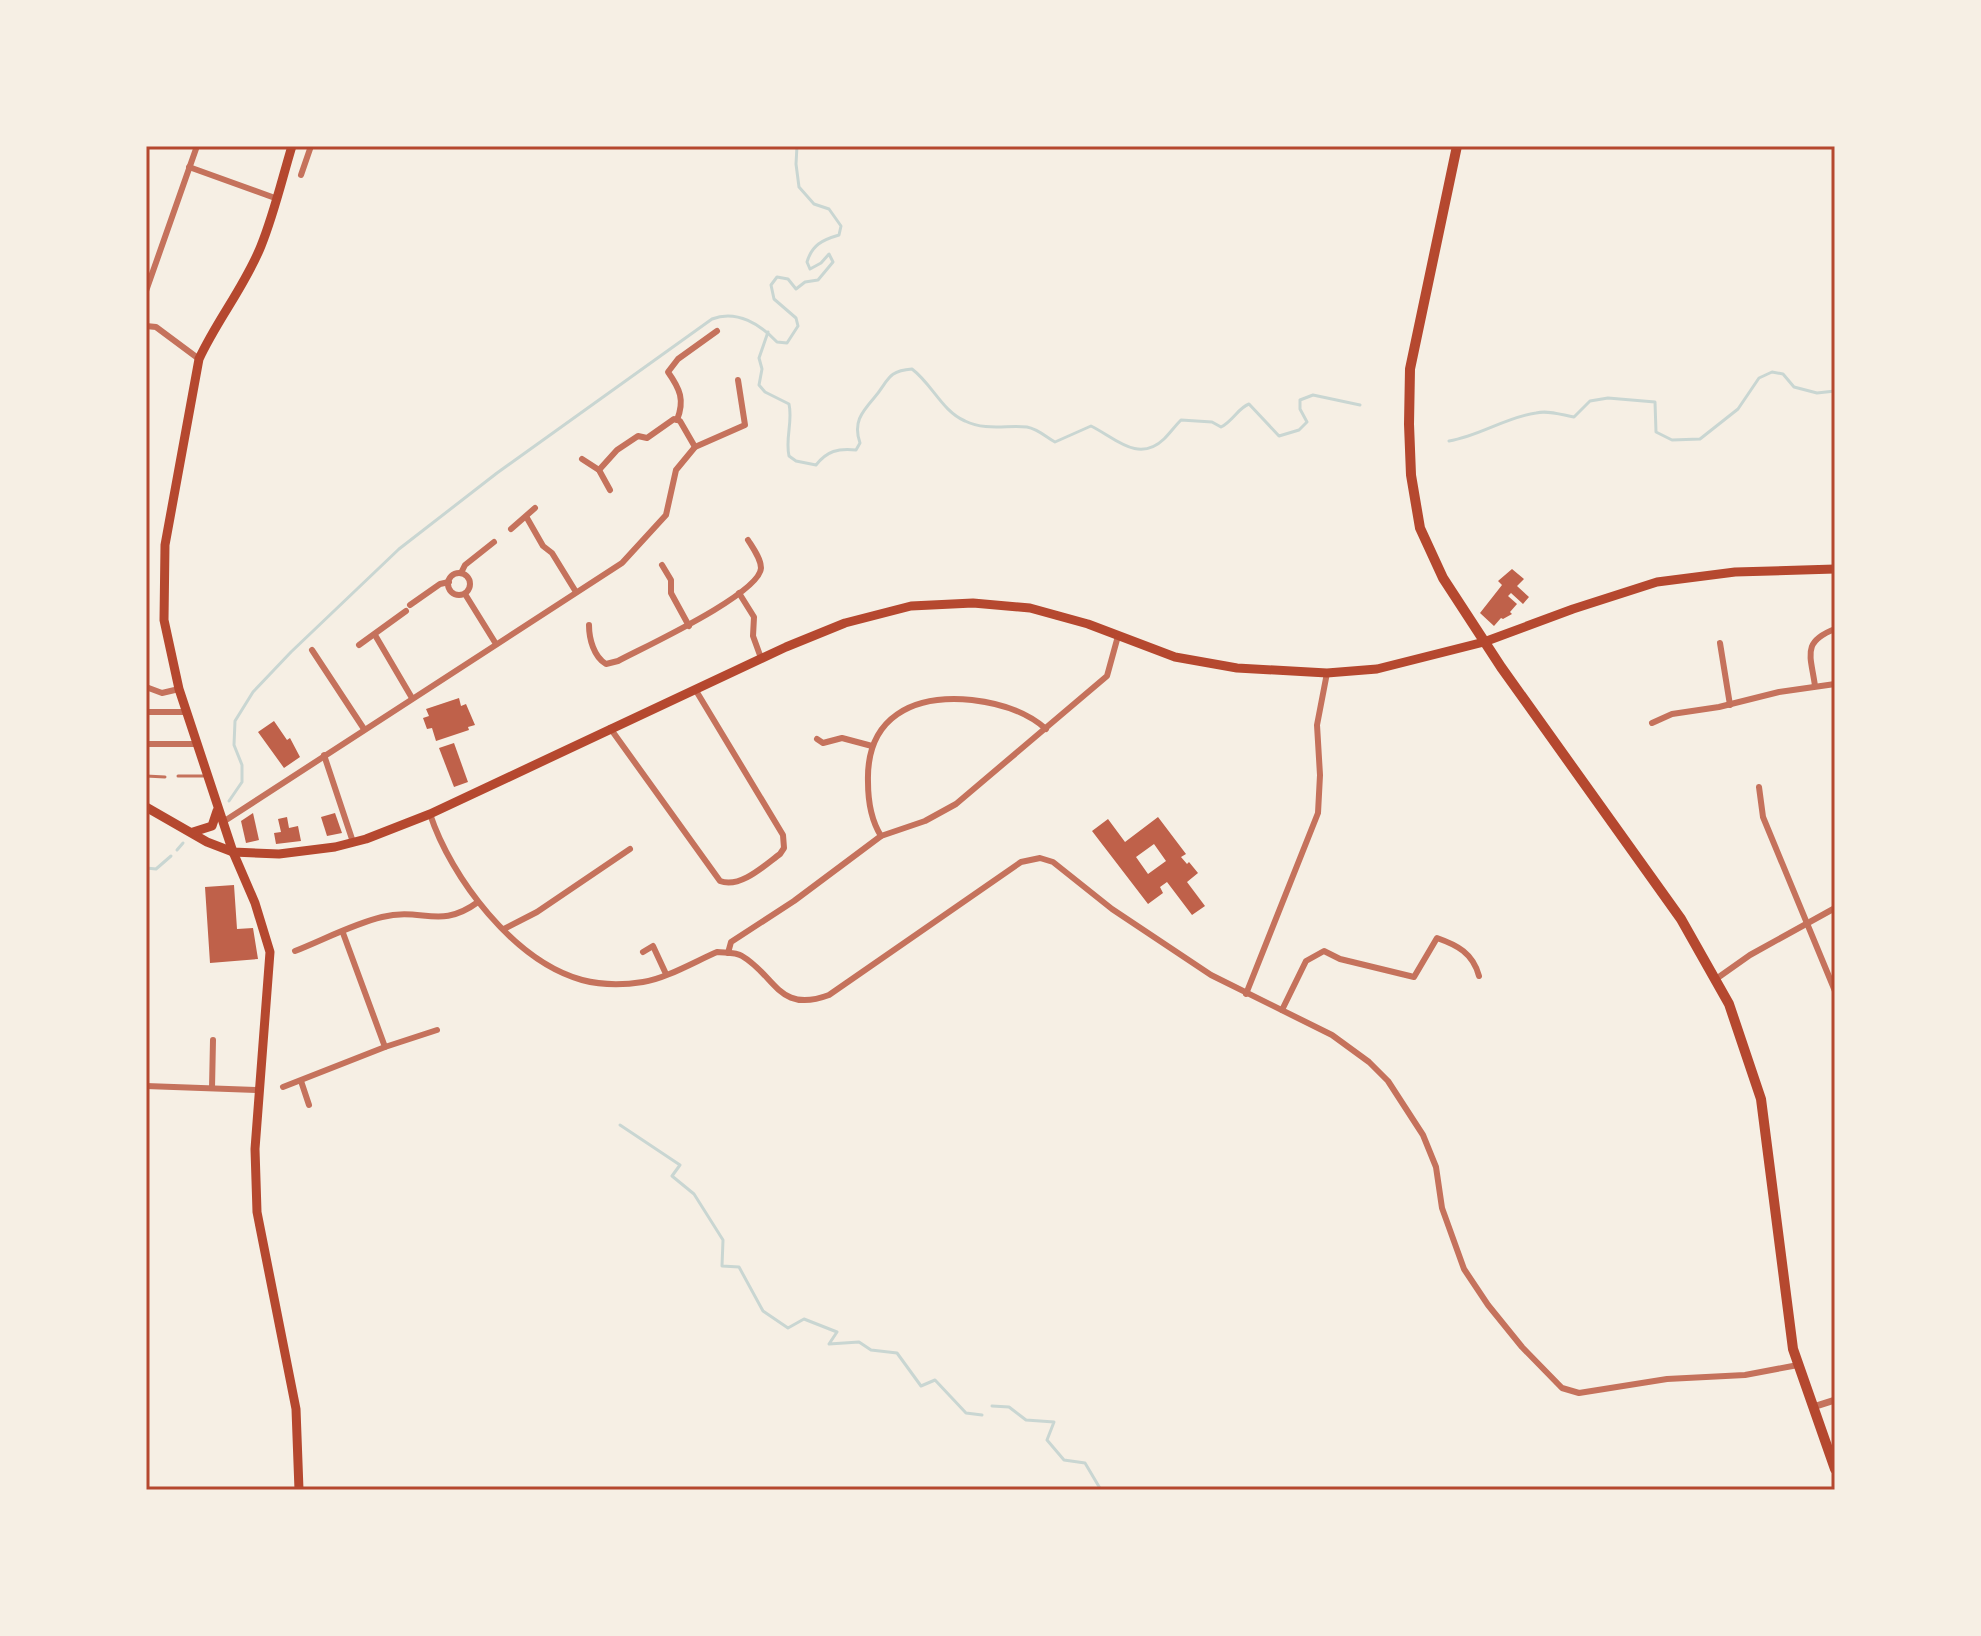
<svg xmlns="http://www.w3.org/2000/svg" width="1981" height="1636" viewBox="0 0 1981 1636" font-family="Quicksand,sans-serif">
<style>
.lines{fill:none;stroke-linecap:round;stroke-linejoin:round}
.stream{stroke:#c9d6d2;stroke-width:3}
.building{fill:#bf614a;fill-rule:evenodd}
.service{stroke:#c5725c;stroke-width:3}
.minor{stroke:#c5725c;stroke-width:6}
.tertiary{stroke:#c5725c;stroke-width:7}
.primary{stroke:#b5482f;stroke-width:9}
.trunk{stroke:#b5482f;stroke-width:10}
.neatline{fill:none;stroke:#b5482f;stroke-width:3}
</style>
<rect width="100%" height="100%" fill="#f6efe4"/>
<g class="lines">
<g class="stream">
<path d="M768,332L759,358L762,369L759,385L765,392L789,404C793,422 785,438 789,456L796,461L816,465C827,451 838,448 856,450L860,443C853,423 861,413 874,398C889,381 886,371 912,369C932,384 942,411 965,421C986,431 1006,425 1027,427C1038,429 1046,437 1055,442L1091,426C1114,437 1138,464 1164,439C1170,433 1175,426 1181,420L1212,422L1221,427C1233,421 1238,408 1249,404L1279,436L1299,430L1307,422L1300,409V400L1313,395L1360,405"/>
<path d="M1449,441C1480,436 1506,417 1536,413C1549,410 1562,415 1574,417L1590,401L1608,398L1655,402L1656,432L1672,440L1700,439L1738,409L1759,378L1772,372L1783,374L1794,387L1817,393L1835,391"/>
<path d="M229,801L242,782V765L234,745L235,721L253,692L291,652L399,549L497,473L712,319C737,309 761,325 777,342L787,343L798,326L796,318L774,299L771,285L777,277L788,279L796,289L805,282L818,280L833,262L829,254L821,263L810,269L807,262C812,245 822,240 839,235L841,226L829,209L814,204L799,187L796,164L797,146"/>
<path d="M177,850L183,843"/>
<path d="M146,868L156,869L171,856"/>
<path d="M620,1125L680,1165L672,1176L694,1194L723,1240L722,1266L739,1267L763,1311L788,1328L804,1319L837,1332L829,1344L859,1342L871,1350L897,1353L921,1386L935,1380L966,1413L982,1415"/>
<path d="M992,1406L1009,1407L1026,1420L1054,1422L1047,1440L1064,1460L1085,1463L1101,1490"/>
</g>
</g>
<g class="building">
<path d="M1512,569L1524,579L1517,586L1529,597L1523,604L1511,593L1508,596L1517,604L1510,612L1512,614L1503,619L1501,618L1494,626L1480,613L1502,585L1498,581Z"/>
<path d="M459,698L461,706L466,704L475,725L468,727L469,730L436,741L432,728L427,729L423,718L429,716L426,709Z"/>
<path d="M274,721L287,740L290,738L300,757L284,768L258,732Z"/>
<path d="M454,743L468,782L454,787L439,748Z"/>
<path d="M253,813L259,840L246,843L241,821Z"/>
<path d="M335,813L342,833L327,836L321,817Z"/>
<path d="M287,817L289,828L298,826L301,841L276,844L274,833L281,832L278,819Z"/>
<path d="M1158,817L1186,854L1181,857L1187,864L1189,862L1198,873L1187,882L1205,906L1192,915L1167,882L1160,887L1163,893L1148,904L1092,831L1108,819L1125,842ZM1154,844L1166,861L1148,874L1136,857Z"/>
<path d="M234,885L237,929L253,928L258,959L210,963L205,887Z"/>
</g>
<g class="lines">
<g class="service">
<path d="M146,776L165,777"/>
<path d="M178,776H203"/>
</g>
<g class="minor">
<path d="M189,167L275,198"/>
<path d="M301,175L311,146"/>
<path d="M146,291L197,146"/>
<path d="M146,326L156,327L199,359"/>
<path d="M677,420C685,400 680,389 668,372L678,359L717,331"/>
<path d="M582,459L599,470L610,490"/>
<path d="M599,470L617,450L638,436L647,438L674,419L680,421L695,447"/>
<path d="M527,518L543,546L552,553L576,592"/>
<path d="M511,529L535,508"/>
<path d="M662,565L671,580V593L689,626"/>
<path d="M461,573L465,565L494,542"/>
<circle cx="459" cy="584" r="11"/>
<path d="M739,593L754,617L753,636L761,658"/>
<path d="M465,594L496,644"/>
<path d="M410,605L440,584L449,582"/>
<path d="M589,625C589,639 594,657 606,664L618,661C642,648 760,594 761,568C761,559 753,548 748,540"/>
<path d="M375,635L412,698"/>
<path d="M1720,643L1730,705"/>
<path d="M359,645L406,611"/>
<path d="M312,650L364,729"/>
<path d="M1815,686C1811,656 1801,642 1835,629"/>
<path d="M146,687L162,693L179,689"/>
<path d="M146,712H187"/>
<path d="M1652,723L1672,714L1719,707L1779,692L1835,684"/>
<path d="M610,728L720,881C740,889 765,865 780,854L784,848L783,835L695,689"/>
<path d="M817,739L823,743L842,738L872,746"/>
<path d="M146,744H197"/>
<path d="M324,755L353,842"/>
<path d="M1759,787L1763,817L1835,991"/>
<path d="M430,814C451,878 514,961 582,980C601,985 624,985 643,982C665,979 696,961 717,952C725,953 736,952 742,956C776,976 778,1014 829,995L1021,862L1040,858L1053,862L1112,909L1211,975L1332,1035L1369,1062L1388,1081L1423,1135L1436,1167L1442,1208L1464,1269L1488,1305L1522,1347L1562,1388L1579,1393L1667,1379L1745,1375L1798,1365"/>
<path d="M223,822L622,563L666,515L676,470L695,447L745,425L738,380"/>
<path d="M881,836C871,820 868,801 868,782C866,717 913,694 972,700C998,703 1026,711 1046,729"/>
<path d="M504,929L537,912L630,849"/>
<path d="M343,933L385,1047"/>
<path d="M295,951C323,940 353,924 382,917C423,907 440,930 478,902"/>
<path d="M643,952L653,946L666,974"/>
<path d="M728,953L731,942L794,901L881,836L925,821L956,804L1107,676L1118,636"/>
<path d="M1716,979L1750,955L1835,908"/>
<path d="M1246,994L1318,813L1320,775L1317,725L1327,673"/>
<path d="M1282,1010L1306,961L1324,951L1340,959L1414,977L1437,938C1457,945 1473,953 1479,976"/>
<path d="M301,1081L309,1105"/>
<path d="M146,1086L258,1090"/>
<path d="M283,1087L385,1047L437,1030"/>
<path d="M212,1088L213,1040"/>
</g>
<path class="tertiary" d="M1813,1407L1835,1400"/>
<g class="primary">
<path d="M292,146C282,179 274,214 261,246C245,286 217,320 199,359L165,545L164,620L179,689L233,852L255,903L270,952L255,1149L257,1212L296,1409L299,1490"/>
<path d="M146,807L207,842L233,852L279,854L335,847L366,839L430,814L786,647L845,623L911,606L973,603L1030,608L1088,624L1175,657L1237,668L1327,673L1377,669L1484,642L1573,609L1657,582L1735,572L1835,569"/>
<path d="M193,832L212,826L217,811"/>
</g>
<path class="trunk" d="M1457,146L1410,369L1409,424L1411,475L1420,528L1443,578L1501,667L1681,919L1729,1004L1761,1099L1793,1349L1835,1469"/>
</g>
<rect width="1981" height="1636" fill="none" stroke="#f6efe4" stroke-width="296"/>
<rect x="148" y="148" width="1685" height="1340" class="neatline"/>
</svg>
